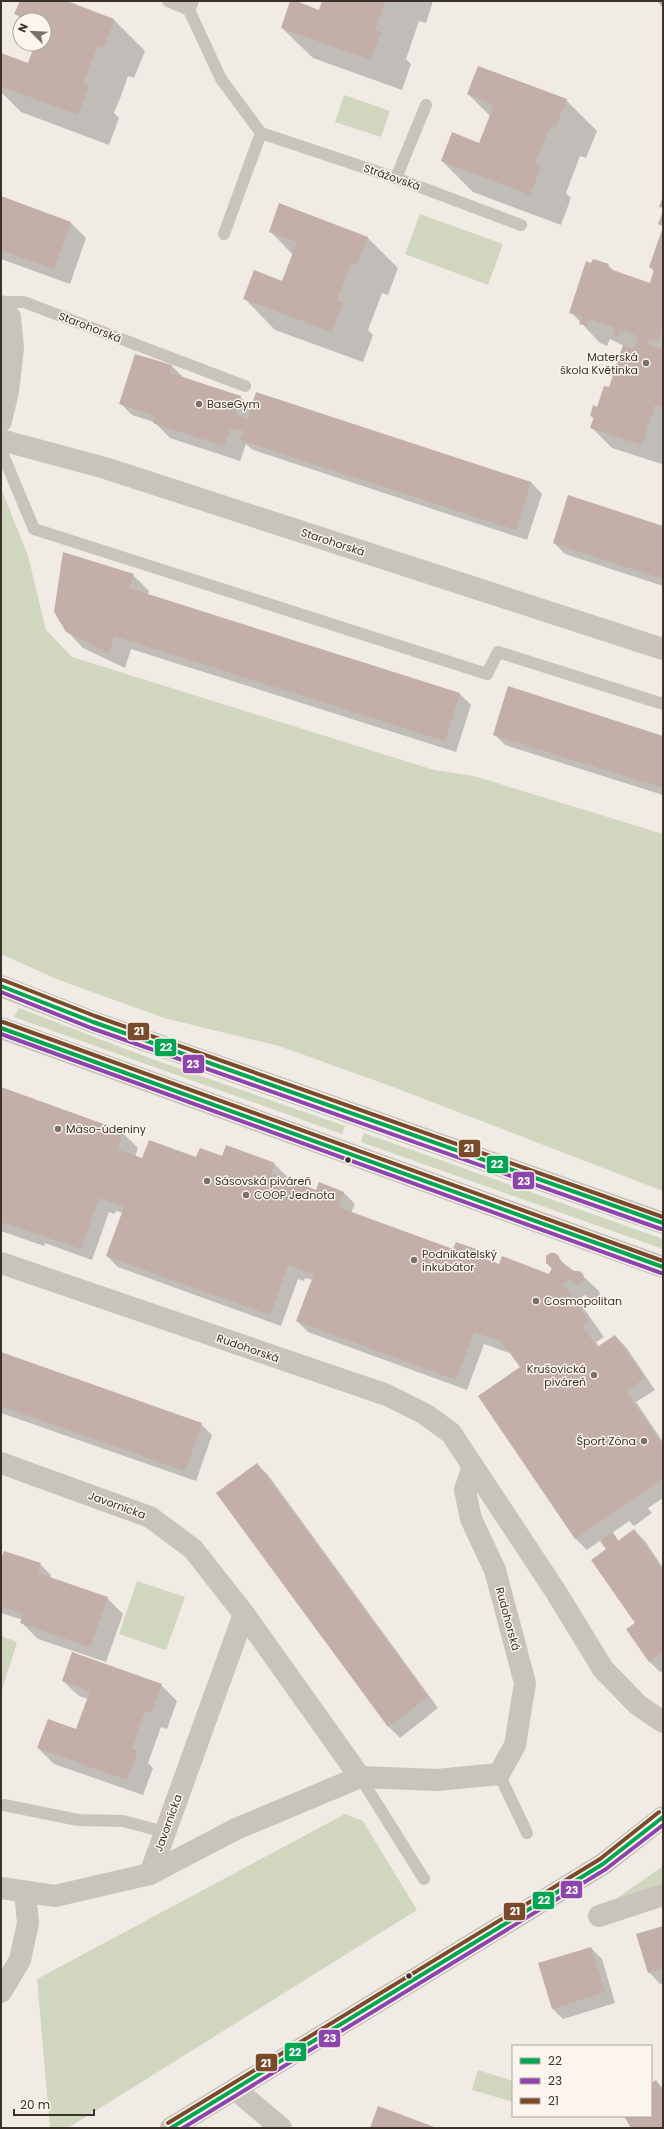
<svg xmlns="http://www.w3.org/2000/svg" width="664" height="2129" viewBox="0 0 664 2129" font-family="Poppins,sans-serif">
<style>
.green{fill:#d1d6bf}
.shadow{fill:#0003}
.building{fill:#c3afa7}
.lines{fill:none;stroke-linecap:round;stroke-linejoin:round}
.service{stroke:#c9c3be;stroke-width:12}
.minor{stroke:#c9c3be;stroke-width:22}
.tertiary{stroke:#c9c3be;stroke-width:22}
.bus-1-casing{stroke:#fbf5ee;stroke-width:7}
.bus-2-casing{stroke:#fbf5ee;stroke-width:7}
.bus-3-casing{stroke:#fbf5ee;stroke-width:7}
.bus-1{stroke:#00a651;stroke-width:4}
.bus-2{stroke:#8e44ad;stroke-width:4}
.bus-3{stroke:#7a4b2a;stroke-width:4}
.poi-dot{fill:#7a716c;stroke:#fbf5ee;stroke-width:1.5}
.bus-dot{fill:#3b302b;stroke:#fbf5ee;stroke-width:1.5}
.labels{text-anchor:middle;stroke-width:3;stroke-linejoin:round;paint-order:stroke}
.street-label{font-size:11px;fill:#3b302b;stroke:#fbf5ee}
.poi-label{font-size:11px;fill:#3b302b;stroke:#fbf5ee;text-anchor:start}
.line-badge{stroke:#fbf5ee;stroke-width:1.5}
.badge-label{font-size:11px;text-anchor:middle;font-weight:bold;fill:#fff}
</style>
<rect width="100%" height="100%" fill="#f0ebe5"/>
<g class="green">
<path d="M344,95L390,111L381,137L335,122Z"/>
<path d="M420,214L503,244L488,285L405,254Z"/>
<path d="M1,488L28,556L46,630L72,657L434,770L474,776L663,834V1191L393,1087L279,1046L164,1018L59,980L1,954Z"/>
<path d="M19,1008L152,1059L345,1126L342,1134L14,1017Z"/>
<path d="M364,1133L663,1239V1249L361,1142Z"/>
<path d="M137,1581L185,1597L166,1650L119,1634Z"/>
<path d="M1,1636L17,1642L1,1693Z"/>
<path d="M345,1814L363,1821L417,1910L68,2128H50L37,1979Z"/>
<path d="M663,1866V1889L599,1911Z"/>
<path d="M478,2070L513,2081V2102L472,2090Z"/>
</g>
<g class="shadow">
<path d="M21,1H64L114,20L145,51L134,78L128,76L121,96L114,113L119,118L109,145L21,112L1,92V54L28,65L36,44H44V20H22L16,14Z"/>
<path d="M291,1L320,11L324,1H433L426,23L419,21L406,59L411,64L402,90L313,58L282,28Z"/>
<path d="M468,94L566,100L597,131L586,158L580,156L566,193L571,198L561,225L473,192L442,161L480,144L491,117Z"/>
<path d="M1,197L70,222L86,238L70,284L1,259Z"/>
<path d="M663,229V460L662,464L612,448L592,428L594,419L591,416L598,408L610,389L624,346L610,339L607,346L600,343L571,312L608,265L616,273L650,284L655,272L650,267Z"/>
<path d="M270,231L368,238L398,268L388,295L382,293L368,330L373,335L363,362L275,330L245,299L283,282L293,255Z"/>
<path d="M172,366L183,377L240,397L252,408L531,482L542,494L527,540L253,450L246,444L240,461L170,438L154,422L132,415L121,404Z"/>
<path d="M663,527V586L565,554L554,543Z"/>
<path d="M133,575L149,591L148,595L460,694L471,705L456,752L131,649L125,668L83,648L67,631Z"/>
<path d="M494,734L663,737V795L505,745Z"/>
<path d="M1,1088L122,1132L138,1148L135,1157L141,1159L222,1157L274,1164L293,1182L315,1190L343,1192L355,1204L351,1213L454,1250H478L489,1261L500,1265L549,1275L552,1269L547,1263L558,1257L570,1270L582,1275L599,1291L600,1295L595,1301L591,1300L585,1295L578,1300L604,1337L596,1342L599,1347L615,1336L626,1347L655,1390L636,1402L663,1442V1498L648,1508L652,1513L634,1526L629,1521L612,1533L619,1541L634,1530L645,1541L663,1568V1671L660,1672L649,1661L607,1549L601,1540L587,1550L576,1539L480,1397L521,1368L512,1354L484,1344L467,1390L308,1332L297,1321L313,1280L305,1278L304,1281L298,1279L281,1326L118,1267L107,1256L123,1213L116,1211L114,1214L109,1212L92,1260L45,1243L44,1246L1,1231Z"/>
<path d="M1,1353L201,1424L212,1435L196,1481L1,1413Z"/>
<path d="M257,1464L268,1475L438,1708L400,1738L389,1727L218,1493Z"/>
<path d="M1,1562L40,1564L51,1575L50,1579L107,1598L123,1614L106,1662L38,1639L22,1623L23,1620L1,1613Z"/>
<path d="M63,1681L161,1685L177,1701L167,1729L161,1727L148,1763L153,1768L143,1795L54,1764L38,1748L76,1730L88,1699L79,1696Z"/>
<path d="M663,1927V1983L660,1984L649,1972Z"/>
<path d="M591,1948L602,1959L615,2003L563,2019L552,2008Z"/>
<path d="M656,2081L663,2088V2128H632L625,2116H651V2084Z"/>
</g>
<g class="building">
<path d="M20,1H67L114,19L104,48L98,46L90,65L83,84L89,86L78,115L1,86V53L28,63L35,44H44V20H30L14,14Z"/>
<path d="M290,1H296L319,10L322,1H385L375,30L381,32L371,60L281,28Z"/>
<path d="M657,1H663V8Z"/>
<path d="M478,66L567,99L555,128L550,126L535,164L541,166L530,195L441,161L452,132L479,143L494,105L467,94Z"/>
<path d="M1,196L71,222L54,269L1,250Z"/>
<path d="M663,196V208L659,207Z"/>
<path d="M279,203L368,237L357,265L351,263L337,301L343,303L332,332L243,299L254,270L282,281L297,242L269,232Z"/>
<path d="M663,211V226L658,224Z"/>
<path d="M663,227V281L661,287H663V327L658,342L649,339L648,344L663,349V408L655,405L642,445L590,428L594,417L590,416L593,405L597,407L604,386L609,387L623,345L634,349L638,336L620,330L618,337L612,335L615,328L590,319L587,326L579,324L582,317L569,313L586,261L591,263L593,259L609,264L607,268L650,283L654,269L649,267Z"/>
<path d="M135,354L172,365L170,373L241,396L235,413L247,419L256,392L531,482L516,530L240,440L244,431L230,429L224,446L153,423L156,416L119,404Z"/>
<path d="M568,495L663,526V579L553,543Z"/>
<path d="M63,552L134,574L129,588L460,693L445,741L114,636L109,653L66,632L54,612Z"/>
<path d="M508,686L663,736V788L493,735Z"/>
<path d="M1,1087L123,1131L117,1149L142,1158L149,1140L196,1157L200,1148L222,1156L226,1145L275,1163L271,1173L316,1190L319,1182L344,1192L338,1207L453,1249L456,1242L479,1250L477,1256L499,1264L502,1256L549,1274L552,1268L546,1263V1256L550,1253H555L559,1256L560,1261L574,1271H579L583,1274L584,1279L578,1285H574L570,1279L563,1284L589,1321L582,1325L597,1347L615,1335L645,1378L626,1391L663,1446V1479L575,1539L478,1396L520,1367L501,1341L474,1332L456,1380L296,1321L314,1274L288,1265L270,1315L106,1256L124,1207L99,1198L81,1249L1,1222Z"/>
<path d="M1,1352L202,1423L185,1471L1,1406Z"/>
<path d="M257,1463L428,1697L388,1727L216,1493Z"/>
<path d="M634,1529L663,1571V1652L649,1662L626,1629L635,1623L591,1560L606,1549L600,1541L613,1532L618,1541Z"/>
<path d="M4,1551L41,1563L38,1573L108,1597L90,1647L20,1623L24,1614L1,1606V1559Z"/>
<path d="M72,1652L162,1684L151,1713L145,1711L132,1749L138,1751L127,1780L37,1748L48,1719L76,1729L90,1691L62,1681Z"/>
<path d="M663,1926V1968L648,1973L636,1934Z"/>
<path d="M591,1947L605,1992L552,2009L538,1963Z"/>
<path d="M656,2080L663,2091V2125L659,2128H631L624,2116H651V2083Z"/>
<path d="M378,2106L437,2128H370Z"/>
</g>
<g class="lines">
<g class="service">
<path d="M168,1L189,10L193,1"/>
<path d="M189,10L221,79L261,133L396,178L521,225"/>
<path d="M396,178L426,105"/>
<path d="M224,234L261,133"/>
<path d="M1,302H24L245,386"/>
<path d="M1,450L34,529L487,674L498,652L663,704"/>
<path d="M499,1774L527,1833"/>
<path d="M360,1777L424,1879"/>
<path d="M4,1805L78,1820L123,1821L165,1832"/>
</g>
<g class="minor">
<path d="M1,306L10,317L13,348L8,391L1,421"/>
<path d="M1,440L105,468L663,649"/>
<path d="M1,1263L387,1395L425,1414L451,1433L556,1592L603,1669L638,1705L663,1722"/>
<path d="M1,1463L150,1517L193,1549L244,1614L360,1777"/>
<path d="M150,1874L244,1614"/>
<path d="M1,1888L55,1896L150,1874L236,1829L360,1777L437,1780L499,1774L515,1745L525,1683L495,1570L471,1519L465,1490L473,1466"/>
<path d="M599,1916L663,1895"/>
<path d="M1,1992L20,1960L28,1923L25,1892"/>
<path d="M235,2089L281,2128"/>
</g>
<g class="tertiary">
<path d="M1,986L93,1022L663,1223"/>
<path d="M1,1028L663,1267"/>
<path d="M171,2128L603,1864L663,1817"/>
</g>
<g class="bus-1-casing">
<g id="bus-1">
<path d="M1,986L93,1022L663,1223"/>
<path d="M1,1028L663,1267"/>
<path d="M171,2128L603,1864L663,1817"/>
</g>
</g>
<g class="bus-2-casing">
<g id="bus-2">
<path d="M1,992L91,1028L661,1229"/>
<path d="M1,1034L661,1273"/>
<path d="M183,2128L606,1869L663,1825"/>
</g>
</g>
<g class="bus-3-casing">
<g id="bus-3">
<path d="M3,980L95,1016L663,1217"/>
<path d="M3,1022L663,1261"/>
<path d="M168,2123L600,1859L659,1812"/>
</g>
</g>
<use href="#bus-1" class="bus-1"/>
<use href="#bus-2" class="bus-2"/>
<use href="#bus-3" class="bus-3"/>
</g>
<g class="poi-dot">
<circle cx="646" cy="363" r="4"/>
<circle cx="199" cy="404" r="4"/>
<circle cx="58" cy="1129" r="4"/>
<circle cx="207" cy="1181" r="4"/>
<circle cx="246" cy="1195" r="4"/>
<circle cx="414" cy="1260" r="4"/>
<circle cx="536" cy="1301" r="4"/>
<circle cx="594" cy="1375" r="4"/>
<circle cx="644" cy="1441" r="4"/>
</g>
<g class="bus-dot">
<circle cx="348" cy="1160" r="3.5"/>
<circle cx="409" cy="1976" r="3.5"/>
</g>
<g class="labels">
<g class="street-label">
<text transform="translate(392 177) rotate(19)" y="4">Strážovská</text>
<text transform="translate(90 327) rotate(21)" y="4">Starohorská</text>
<text transform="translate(333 542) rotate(18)" y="4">Starohorská</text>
<text transform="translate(248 1348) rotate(19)" y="4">Rudohorská</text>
<text transform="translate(117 1505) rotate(20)" y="4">Javornícka</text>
<text transform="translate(508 1619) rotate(75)" y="4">Rudohorská</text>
<text transform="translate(168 1823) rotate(-70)" y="4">Javornícka</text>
</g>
<g class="poi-label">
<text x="638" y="361" text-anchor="end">Materská<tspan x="638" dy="13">škola Květinka</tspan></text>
<text x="207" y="408">BaseGym</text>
<text x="66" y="1133">Mäso-údeniny</text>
<text x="215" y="1185">Sásovská piváreň</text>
<text x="254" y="1199">COOP Jednota</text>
<text x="422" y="1258">Podnikatelský<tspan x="422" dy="13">inkubátor</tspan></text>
<text x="544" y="1305">Cosmopolitan</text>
<text x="586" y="1373" text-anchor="end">Krušovická<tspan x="586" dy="13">piváreň</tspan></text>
<text x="636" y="1445" text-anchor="end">Šport Zóna</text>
</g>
</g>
<g class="line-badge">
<rect x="127" y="1022" width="23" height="19" rx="4" fill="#7a4b2a"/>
<rect x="154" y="1038" width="23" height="19" rx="4" fill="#00a651"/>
<rect x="182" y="1054" width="23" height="20" rx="4" fill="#8e44ad"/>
<rect x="458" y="1139" width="23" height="19" rx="4" fill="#7a4b2a"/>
<rect x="486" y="1155" width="23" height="19" rx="4" fill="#00a651"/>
<rect x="512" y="1171" width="23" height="19" rx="4" fill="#8e44ad"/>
<rect x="560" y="1880" width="23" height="19" rx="4" fill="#8e44ad"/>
<rect x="532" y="1891" width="23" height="19" rx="4" fill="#00a651"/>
<rect x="503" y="1902" width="23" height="19" rx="4" fill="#7a4b2a"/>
<rect x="318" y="2029" width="23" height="19" rx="4" fill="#8e44ad"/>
<rect x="284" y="2042" width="23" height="20" rx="4" fill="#00a651"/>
<rect x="255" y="2053" width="23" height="19" rx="4" fill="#7a4b2a"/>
</g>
<g class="badge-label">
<text x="139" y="1035">21</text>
<text x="166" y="1051">22</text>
<text x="193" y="1068">23</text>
<text x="469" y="1152">21</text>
<text x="497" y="1168">22</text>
<text x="524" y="1185">23</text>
<text x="572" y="1894">23</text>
<text x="544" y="1904">22</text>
<text x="515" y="1915">21</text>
<text x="330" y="2042">23</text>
<text x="295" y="2056">22</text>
<text x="266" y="2067">21</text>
</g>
<rect width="664" height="2129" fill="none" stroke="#3b302b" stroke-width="4"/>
<rect x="512" y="2045" width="140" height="72" fill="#fbf5ee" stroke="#aea6a0"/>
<rect x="520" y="2058" width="20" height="6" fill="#00a651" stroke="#aea6a0"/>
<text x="548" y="2065" font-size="12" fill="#3b302b">22</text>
<rect x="520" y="2078" width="20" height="6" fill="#8e44ad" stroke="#aea6a0"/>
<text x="548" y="2085" font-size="12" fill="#3b302b">23</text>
<rect x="520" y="2098" width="20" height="6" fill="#7a4b2a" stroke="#aea6a0"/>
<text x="548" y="2105" font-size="12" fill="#3b302b">21</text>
<g transform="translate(32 32) rotate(294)"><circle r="19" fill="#fbf5ee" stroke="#aea6a0"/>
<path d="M0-3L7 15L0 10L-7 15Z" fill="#7a716c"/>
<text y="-6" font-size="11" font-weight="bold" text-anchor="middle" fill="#3b302b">N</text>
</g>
<path d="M14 2109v6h80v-6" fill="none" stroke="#3b302b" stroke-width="2"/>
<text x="20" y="2109" font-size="12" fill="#3b302b" stroke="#fbf5ee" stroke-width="3" paint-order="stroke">20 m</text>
</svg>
